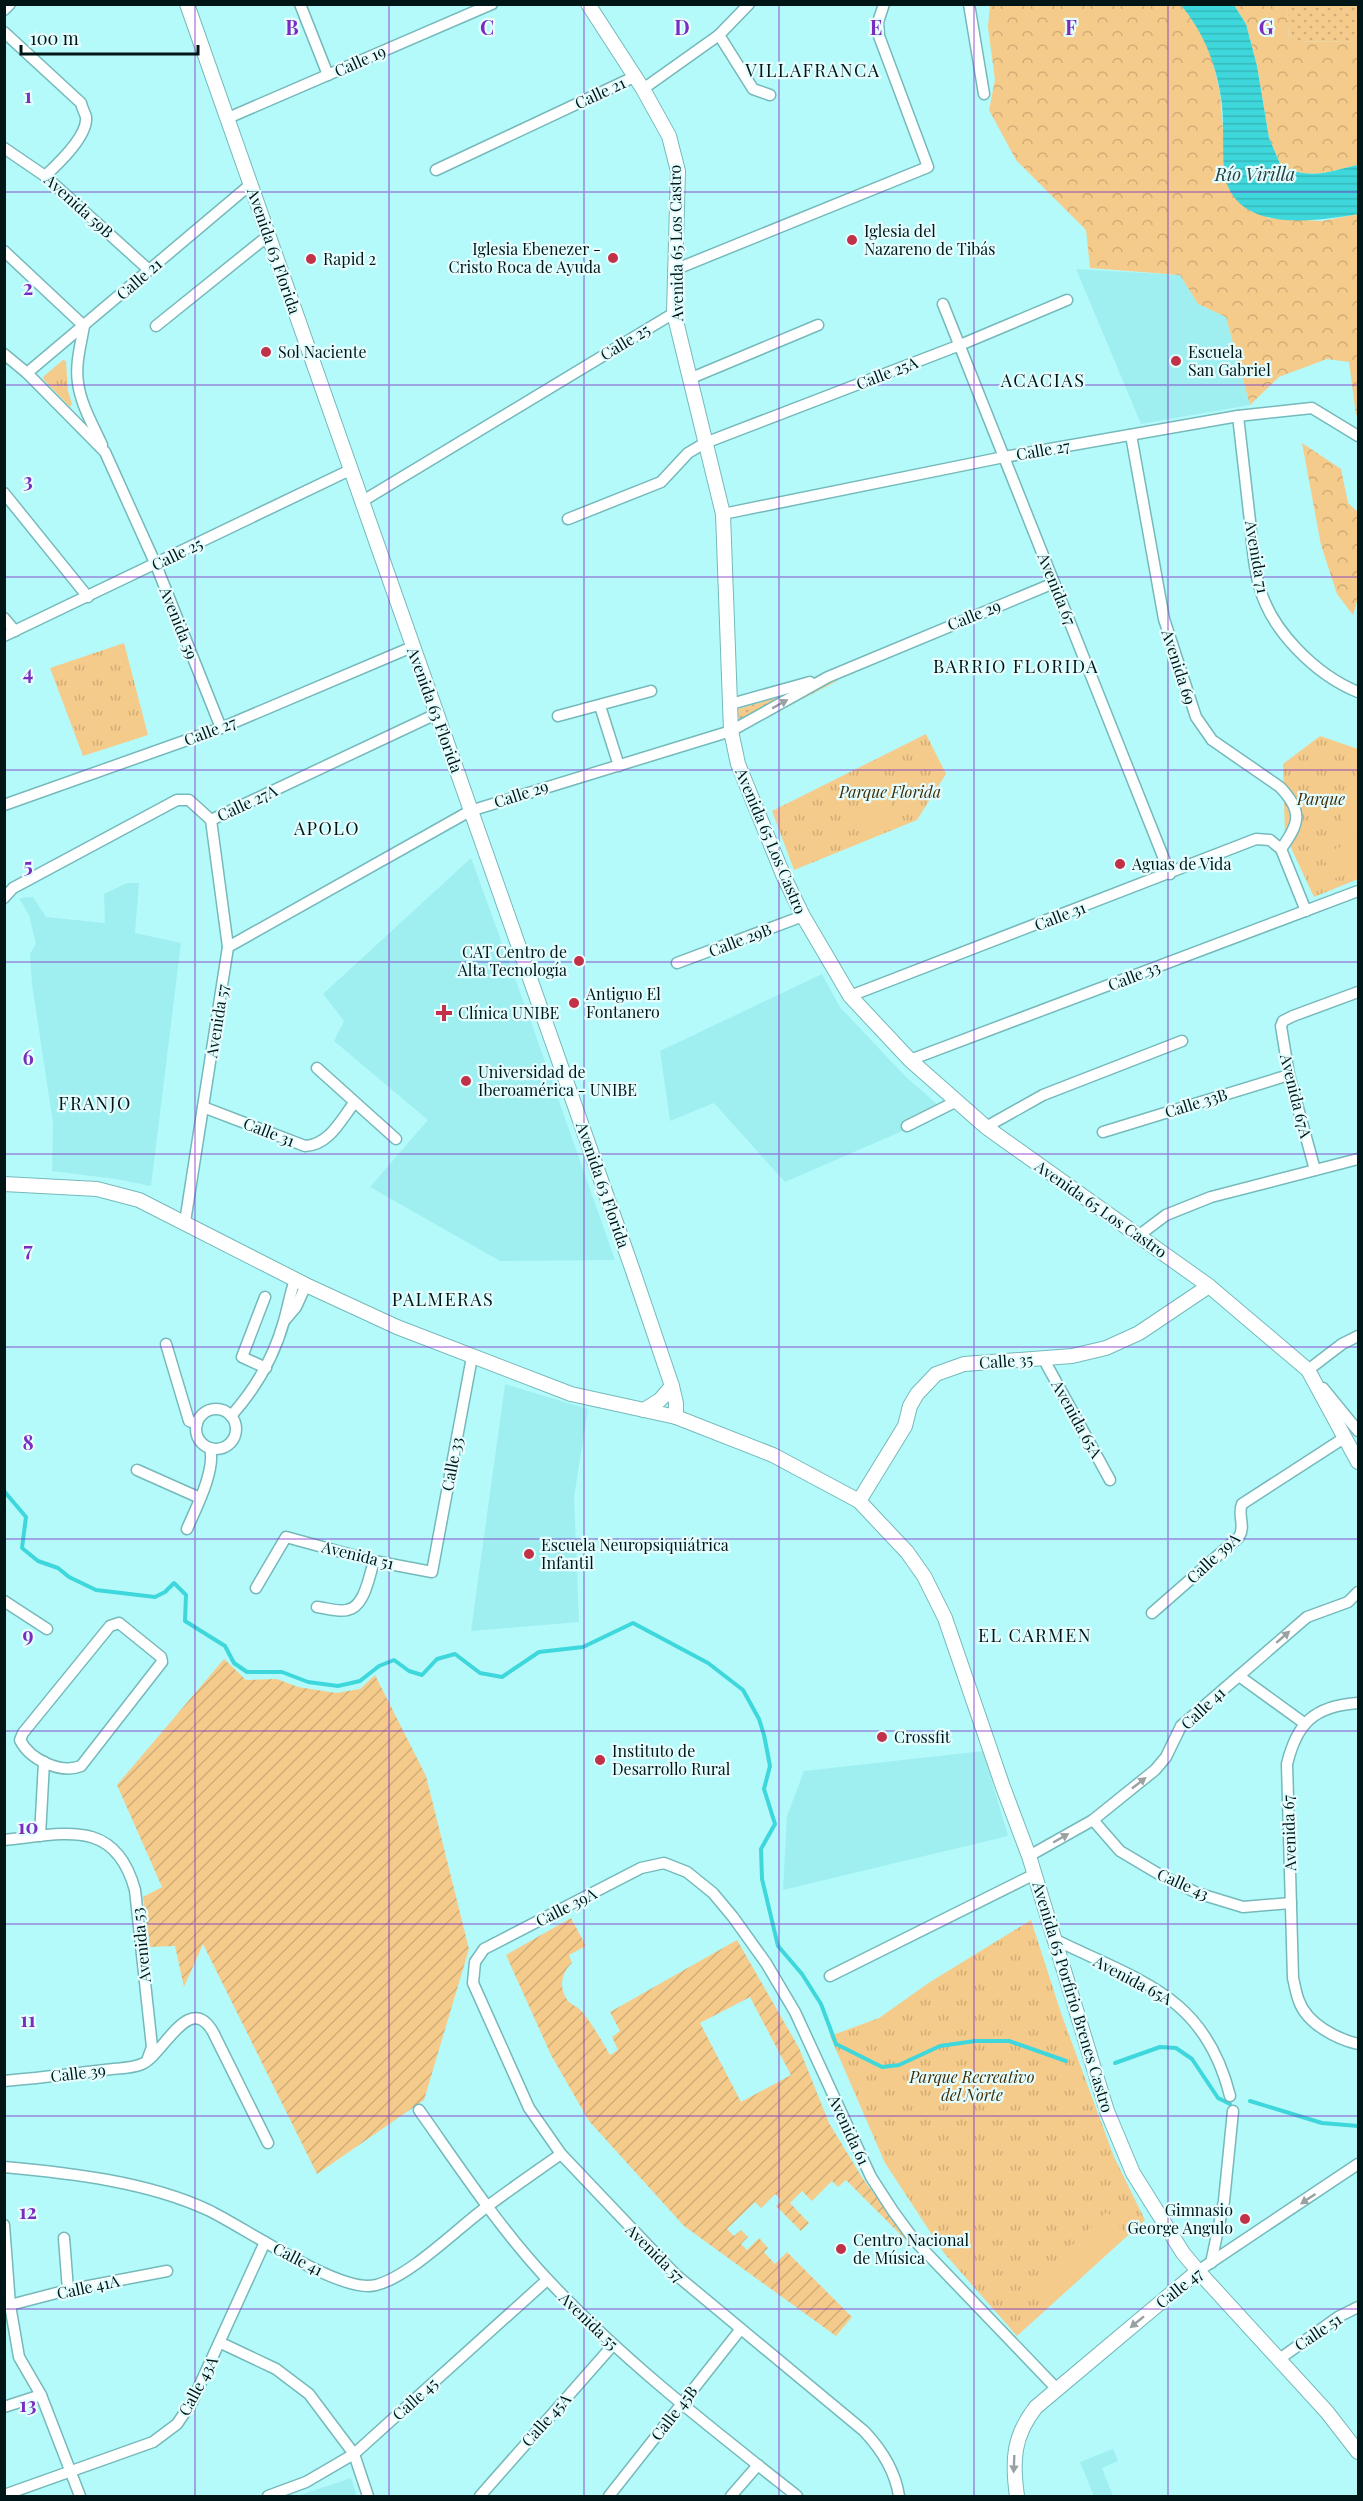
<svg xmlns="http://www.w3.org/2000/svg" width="1363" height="2501" viewBox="0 0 1363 2501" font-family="'Playfair Display',serif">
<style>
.built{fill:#9feff1}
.grass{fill:url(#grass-dots)}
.forest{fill:url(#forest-crowns)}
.park{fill:url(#park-tufts)}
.garden{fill:url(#garden-furrows);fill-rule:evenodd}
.pitch{fill:#f5cb8b}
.water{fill:url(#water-rules)}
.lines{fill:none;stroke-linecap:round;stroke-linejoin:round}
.stream{stroke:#3ed7db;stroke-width:4}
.street-casing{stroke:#75b9bb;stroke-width:13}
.secondary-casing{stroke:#75b9bb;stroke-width:16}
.street{stroke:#fff;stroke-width:10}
.secondary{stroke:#fff;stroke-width:14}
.oneway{fill:#99a1a2}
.grid{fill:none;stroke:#7b2cbf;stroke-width:1.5;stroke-opacity:0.55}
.poi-dot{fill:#c23147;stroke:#e4feff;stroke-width:2}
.labels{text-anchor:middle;stroke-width:4.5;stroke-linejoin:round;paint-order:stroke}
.street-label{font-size:16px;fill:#001516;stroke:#e4feff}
.poi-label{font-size:16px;fill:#001516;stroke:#e4feff;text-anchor:start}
.park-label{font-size:16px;font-style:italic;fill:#412c04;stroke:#e4feff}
.neighbourhood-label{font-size:18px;letter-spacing:1.5px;fill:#001516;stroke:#e4feff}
.water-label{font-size:18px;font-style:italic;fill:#274040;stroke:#e4feff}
.grid-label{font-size:20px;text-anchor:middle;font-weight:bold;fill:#7b2cbf;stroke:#e4feff;stroke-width:4.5;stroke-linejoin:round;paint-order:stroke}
</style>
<defs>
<pattern id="grass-dots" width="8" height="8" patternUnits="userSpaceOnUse" patternTransform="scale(1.5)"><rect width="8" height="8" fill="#f5cb8b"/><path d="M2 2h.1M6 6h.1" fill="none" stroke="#d0ad77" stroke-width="1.8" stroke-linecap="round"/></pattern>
<pattern id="forest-crowns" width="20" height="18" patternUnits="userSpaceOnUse" patternTransform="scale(1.5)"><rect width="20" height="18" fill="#f5cb8b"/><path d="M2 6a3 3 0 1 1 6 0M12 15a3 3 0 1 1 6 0" fill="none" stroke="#d0ad77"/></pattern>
<pattern id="park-tufts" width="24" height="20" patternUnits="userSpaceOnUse" patternTransform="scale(1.5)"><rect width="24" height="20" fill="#f5cb8b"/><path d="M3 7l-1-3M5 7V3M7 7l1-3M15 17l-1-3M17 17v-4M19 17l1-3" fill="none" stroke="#d0ad77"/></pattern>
<pattern id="garden-furrows" width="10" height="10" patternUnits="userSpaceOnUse" patternTransform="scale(1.5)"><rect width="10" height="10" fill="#f5cb8b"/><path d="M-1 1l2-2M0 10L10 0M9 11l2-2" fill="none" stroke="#d0ad77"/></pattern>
<pattern id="water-rules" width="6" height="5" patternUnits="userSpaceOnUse" patternTransform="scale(1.5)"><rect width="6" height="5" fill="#3ed7db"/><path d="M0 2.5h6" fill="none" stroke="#35b8bb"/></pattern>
</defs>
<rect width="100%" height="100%" fill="#b4fafb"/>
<g class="built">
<path d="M1076,269L1180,275L1198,304L1226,317L1250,405L1141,424Z"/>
<path d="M471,858L535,1033L615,1260L500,1261L370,1187L428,1120L334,1041L344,1021L323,994Z"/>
<path d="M127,883H139L135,933L181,943L151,1186L116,1179L52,1171L53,1123L32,984L30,954L36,944L29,915L19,898L33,897L46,917L105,923L104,894Z"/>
<path d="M822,974L840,1007L905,1076L946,1112L785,1182L714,1103L670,1121L660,1051Z"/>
<path d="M505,1384L588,1409L574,1497L579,1622L471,1631Z"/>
<path d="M983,1751L1008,1836L783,1890L787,1816L804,1771Z"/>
<path d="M1113,2449L1118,2461L1102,2468L1113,2496H1094L1080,2462Z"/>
<path d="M351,2478L357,2496H297Z"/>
</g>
<g class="grass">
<path d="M1287,5H1358V41L1289,42Z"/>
<path d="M839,680L739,732L738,709Z"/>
</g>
<g class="forest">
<path d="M990,5H1181L1194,22L1210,50L1220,93L1223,130L1268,218L1322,221L1358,214V414L1356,415L1349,362L1327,359L1279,377L1250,405L1226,317L1198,304L1180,275L1090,268L1086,230L1016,160L989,110L995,80L988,27Z"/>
<path d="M1234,5H1287L1289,42L1358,41V165C1326,172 1312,180 1281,166L1269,138L1257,66L1246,24Z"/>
<path d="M1302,443L1341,469L1348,503L1358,512V598L1353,615L1337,594L1321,545Z"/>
</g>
<g class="park">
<path d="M63,360L66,361L68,391L72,404L70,407L44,380L43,377Z"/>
<path d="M124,643L148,735L83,756L50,668Z"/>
<path d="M926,734L946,774L917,820L794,870L772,811Z"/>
<path d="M1320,736L1358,749V879L1314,897L1285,835L1283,764Z"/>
<path d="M1031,1920L1061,2013L1114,2157L1145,2220L1017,2336L944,2253L885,2163L830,2036L879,2018L930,1982Z"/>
</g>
<g class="garden">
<path d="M224,1659L246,1680L277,1679L298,1687L336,1693L360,1689L375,1675L426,1776L469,1949L424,2100L317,2174L203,1944L184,1987L175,1946L150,1947L143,1897L162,1887L117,1785Z"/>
<path d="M571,1918L586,1946L569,1955L572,1963C561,1973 558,1989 569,2002C574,2006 580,2008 584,2014C594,2027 602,2041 610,2055L618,2050L612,2037L620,2031L610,2012L737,1940L799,2048L829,2123L863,2179L919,2253L846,2180L838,2187L832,2181L812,2201L802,2191L790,2203L809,2223L801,2231L776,2206L781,2200L775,2194L761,2208L755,2202L727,2229L734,2236L741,2230L748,2237L741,2244L747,2250L759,2238L768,2248L764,2252L775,2264L787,2252L852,2317L836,2336L684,2226L589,2121L551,2055L506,1955ZM750,1997L791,2075L741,2102L700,2023Z"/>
</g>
<g class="pitch">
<path d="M881,773L899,826L872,836L855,781Z"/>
<path d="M1357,799L1358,834L1350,838L1337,807Z"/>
<path d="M1358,840V869L1331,880L1323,854Z"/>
<path d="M1107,2212L1125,2233L1090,2268L1071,2246Z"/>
<path d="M1069,2248L1088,2270L1048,2306L1030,2285Z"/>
</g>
<path class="water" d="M1181,5H1234L1246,24L1257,66L1269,138L1281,166C1311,180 1327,172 1358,165V214C1314,222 1231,234 1224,170C1222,144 1225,117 1220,92C1214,58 1202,31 1181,5Z"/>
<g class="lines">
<g class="stream">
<path d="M4,1491L26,1517L22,1548L38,1561L58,1568L69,1577L96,1590L155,1597L165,1592L174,1583L186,1595L185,1621L225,1646L234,1663L247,1672H282L308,1682L338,1686L360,1681L379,1666L394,1660L409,1671L422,1675L437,1659L455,1654L480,1673L502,1677L539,1652L583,1647L633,1623L708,1663L743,1690L759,1719L764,1735L770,1766L764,1789L775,1824L761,1849L762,1879L778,1946L802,1974L821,2004L836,2044L882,2067L899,2065L940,2046L975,2041H1009L1066,2061"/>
<path d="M1115,2063L1160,2047L1176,2048L1192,2059L1218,2098L1230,2104"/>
<path d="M1250,2101L1322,2123L1358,2126"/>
</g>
<g class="street-casing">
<g id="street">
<path d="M300,4L328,75"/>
<path d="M969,4L984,94"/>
<path d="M4,10L10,4"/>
<path d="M4,32L81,103C82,108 85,113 86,117C88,136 58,164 45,176"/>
<path d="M719,35L753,89L770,95"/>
<path d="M643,89L719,35L749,4"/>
<path d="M228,118L492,4"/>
<path d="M4,148L45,176L149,270"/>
<path d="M436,170L634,77"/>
<path d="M4,251L84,326C81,344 75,364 78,383C81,405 93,425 102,445"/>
<path d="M674,270L928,167L879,36L878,22L884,4"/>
<path d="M943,304L1170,874"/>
<path d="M156,326L269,235"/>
<path d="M4,354L27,373L105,452L156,565L221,728"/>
<path d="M27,373L251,184"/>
<path d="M689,379L818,325"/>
<path d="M1238,416C1242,451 1246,486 1250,521C1252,542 1253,564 1259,585C1270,630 1316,675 1358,692"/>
<path d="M1131,435L1164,619L1196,717L1212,740L1280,787C1304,812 1299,824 1281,849"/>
<path d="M4,493L88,597"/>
<path d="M361,502L674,313"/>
<path d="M723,514L1004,457L1238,416L1312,408L1358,436"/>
<path d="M568,519L661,482L688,453L705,443L960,345L1067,300"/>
<path d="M4,618L15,631"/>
<path d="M4,636L350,470"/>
<path d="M731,704L810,682"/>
<path d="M600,706L619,766"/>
<path d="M558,716L651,691"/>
<path d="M4,805L221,728L412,647"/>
<path d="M211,820L436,714"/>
<path d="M4,898L13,888L177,800H189L211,820"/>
<path d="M228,947L470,811L731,731L828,677L1054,583"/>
<path d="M677,963L803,916"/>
<path d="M850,996L1256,839L1270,840L1281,849L1306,911"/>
<path d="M910,1060L1358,891"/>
<path d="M317,1068L396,1139"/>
<path d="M203,1107L305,1146C329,1145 341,1120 354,1103"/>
<path d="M907,1126L957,1101"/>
<path d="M986,1127L1043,1095L1182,1041"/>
<path d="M1103,1132L1289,1075"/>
<path d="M1315,1170L1289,1075L1281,1026L1283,1021L1293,1016L1358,992"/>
<path d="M185,1222L228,947L211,820"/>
<path d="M1138,1236L1166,1215L1211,1197L1358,1159"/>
<path d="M265,1297L242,1357L266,1368"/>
<path d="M285,1320L296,1307L306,1285"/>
<path d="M166,1344L189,1421L197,1424"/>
<path d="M1043,1358L1110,1480"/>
<path d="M1313,1376L1308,1370L1342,1344L1358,1336"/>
<path d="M1323,1388L1358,1431"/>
<circle cx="216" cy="1429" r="20"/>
<path d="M231,1416C256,1388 274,1357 284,1321C288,1307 290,1294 295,1280"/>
<path d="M137,1470L200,1498"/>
<path d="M187,1529C196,1508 216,1470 210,1448"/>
<path d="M256,1588L286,1537L374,1561L432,1572L472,1357"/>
<path d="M4,1601L47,1629"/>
<path d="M317,1607C326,1608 338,1612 347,1610C365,1607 369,1576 374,1561"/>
<path d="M1152,1613L1239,1537C1246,1526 1237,1515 1242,1504L1344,1438"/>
<path d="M119,1623L161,1657L162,1662L81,1766C61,1774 30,1760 20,1740L23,1733L110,1626Z"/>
<path d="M1239,1676L1304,1723"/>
<path d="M1358,1703C1314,1706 1297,1723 1287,1764L1293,1978C1295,1986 1296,1994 1299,2001C1307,2024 1337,2039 1358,2044"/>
<path d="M1093,1820L1120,1851L1157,1873L1197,1893L1243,1907L1291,1903"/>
<path d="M40,1836L44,1762"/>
<path d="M4,1840C64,1834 115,1817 135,1890L152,2047L148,2058"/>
<path d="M1029,1856L1093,1820L1155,1770L1166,1757L1181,1726L1307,1617L1348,1602L1358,1592"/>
<path d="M1056,1940C1139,1981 1205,1995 1230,2096"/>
<path d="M830,1976L1035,1874"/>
<path d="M4,2081C38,2078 72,2074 105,2070C116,2068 131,2069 142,2064C164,2054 189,1991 213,2032L268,2143"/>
<path d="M419,2110C460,2168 500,2229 549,2281C624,2361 711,2428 797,2496"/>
<path d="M4,2167C71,2173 148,2182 208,2210C244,2227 341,2295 376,2285C408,2277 453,2233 480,2212C506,2192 534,2173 561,2154"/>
<path d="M4,2225L10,2305L19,2357L41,2395L80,2496"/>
<path d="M64,2238L68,2290"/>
<path d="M1211,2263L1224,2201L1233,2111"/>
<path d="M1198,2271L1358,2164"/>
<path d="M10,2305L68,2290L167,2271"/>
<path d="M221,2343L276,2369L309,2394L354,2454L368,2496"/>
<path d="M1278,2360L1338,2317L1358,2307"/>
<path d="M4,2407L41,2395"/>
<path d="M4,2495L153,2442L177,2424L192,2402L265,2242"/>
<path d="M268,2496L306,2482L354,2454L547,2280"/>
<path d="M480,2496L613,2345"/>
<path d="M609,2496L740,2330"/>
<path d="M731,2496L758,2465"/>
<path d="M899,2496C895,2470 882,2450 864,2431L675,2274L561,2154L529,2108L473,1983L475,1962L484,1949L641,1868L664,1863L687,1872L713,1893L733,1917L766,1963L795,2012L871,2177L893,2211L915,2241L1056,2388"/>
</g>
</g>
<g class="secondary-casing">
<g id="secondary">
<path d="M187,4L633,1271L672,1386L676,1403V1417"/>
<path d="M588,4L643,89L669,136L678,171L674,313L723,514L731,731L738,764L784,877L803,916L850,996L910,1060L986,1127L1209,1286L1308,1370L1358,1462"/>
<path d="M4,1184L97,1189L139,1200L306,1285L397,1327L571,1394L676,1417L773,1455L859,1501L907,1552L924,1576L945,1618L1003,1787L1029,1856L1107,2111L1133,2173L1183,2253L1198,2271L1327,2412L1358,2452"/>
<path d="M644,1410L660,1400L672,1386"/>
<path d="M859,1501L905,1426L910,1406L917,1394L936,1374L964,1364L1072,1356L1106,1348L1139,1333L1209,1286"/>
<path d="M1017,2496C1012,2461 1013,2436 1036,2407L1198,2271"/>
</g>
</g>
<use href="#street" class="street"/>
<use href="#secondary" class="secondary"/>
</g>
<defs><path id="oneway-solid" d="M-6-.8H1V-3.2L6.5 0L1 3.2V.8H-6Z" transform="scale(1.5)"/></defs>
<g class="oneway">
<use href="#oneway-solid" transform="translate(780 704) rotate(-29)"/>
<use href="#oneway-solid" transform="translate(1283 1637) rotate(-41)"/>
<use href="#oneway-solid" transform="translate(1139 1783) rotate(-38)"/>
<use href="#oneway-solid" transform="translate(1061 1838) rotate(-30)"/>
<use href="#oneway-solid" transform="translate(1308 2199) rotate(146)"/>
<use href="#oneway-solid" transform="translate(1137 2322) rotate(141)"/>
<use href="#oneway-solid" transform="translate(1014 2464) rotate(92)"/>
</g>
<path class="grid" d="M195,4V2496M389,4V2496M584,4V2496M779,4V2496M974,4V2496M1168,4V2496M4,192H1358M4,385H1358M4,577H1358M4,770H1358M4,962H1358M4,1154H1358M4,1347H1358M4,1539H1358M4,1731H1358M4,1924H1358M4,2116H1358M4,2309H1358"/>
<g class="poi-dot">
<circle cx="852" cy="240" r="6"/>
<circle cx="613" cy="258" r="6"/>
<circle cx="311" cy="259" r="6"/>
<circle cx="266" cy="352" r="6"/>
<circle cx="1176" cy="361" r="6"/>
<circle cx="1120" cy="864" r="6"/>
<circle cx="579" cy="961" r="6"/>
<circle cx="574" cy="1003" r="6"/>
<path d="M441 1004h6v6h6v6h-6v6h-6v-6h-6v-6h6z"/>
<circle cx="466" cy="1081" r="6"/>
<circle cx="529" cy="1554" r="6"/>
<circle cx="882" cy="1737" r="6"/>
<circle cx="600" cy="1760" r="6"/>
<circle cx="1245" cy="2219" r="6"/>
<circle cx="841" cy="2249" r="6"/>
</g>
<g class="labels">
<g class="street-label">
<text transform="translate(360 61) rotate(-24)" y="6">Calle 19</text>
<text transform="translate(600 93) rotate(-25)" y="6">Calle 21</text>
<text transform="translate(79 206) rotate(42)" y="6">Avenida 59B</text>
<text transform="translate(676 243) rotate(-91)" y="6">Avenida 65 Los Castro</text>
<text transform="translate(274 251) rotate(71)" y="6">Avenida 63 Florida</text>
<text transform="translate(139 279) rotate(-41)" y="6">Calle 21</text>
<text transform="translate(625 342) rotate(-31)" y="6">Calle 25</text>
<text transform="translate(887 373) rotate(-21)" y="6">Calle 25A</text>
<text transform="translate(1043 450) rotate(-10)" y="6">Calle 27</text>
<text transform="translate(177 554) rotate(-26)" y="6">Calle 25</text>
<text transform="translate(1257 557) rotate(80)" y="6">Avenida 71</text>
<text transform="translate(1057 589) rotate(68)" y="6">Avenida 67</text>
<text transform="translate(974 615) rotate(-22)" y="6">Calle 29</text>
<text transform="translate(179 623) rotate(68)" y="6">Avenida 59</text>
<text transform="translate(1179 667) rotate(72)" y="6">Avenida 69</text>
<text transform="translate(435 710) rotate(70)" y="6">Avenida 63 Florida</text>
<text transform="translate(210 731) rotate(-21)" y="6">Calle 27</text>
<text transform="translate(521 794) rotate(-18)" y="6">Calle 29</text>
<text transform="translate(247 803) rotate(-25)" y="6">Calle 27A</text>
<text transform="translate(771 841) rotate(67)" y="6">Avenida 65 Los Castro</text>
<text transform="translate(1060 916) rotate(-21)" y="6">Calle 31</text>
<text transform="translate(740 940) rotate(-21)" y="6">Calle 29B</text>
<text transform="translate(1134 976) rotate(-21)" y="6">Calle 33</text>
<text transform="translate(217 1021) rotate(-81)" y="6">Avenida 57</text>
<text transform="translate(1296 1096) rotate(76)" y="6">Avenida 67A</text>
<text transform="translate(1196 1103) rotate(-17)" y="6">Calle 33B</text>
<text transform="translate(269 1132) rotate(21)" y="6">Calle 31</text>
<text transform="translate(603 1185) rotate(71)" y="6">Avenida 63 Florida</text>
<text transform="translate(1101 1209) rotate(35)" y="6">Avenida 65 Los Castro</text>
<text transform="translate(1006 1361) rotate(-4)" y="6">Calle 35</text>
<text transform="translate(1077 1419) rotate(61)" y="6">Avenida 65A</text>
<text transform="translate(452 1464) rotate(-79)" y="6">Calle 33</text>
<text transform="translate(358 1555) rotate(14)" y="6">Avenida 51</text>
<text transform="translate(1213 1558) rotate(-43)" y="6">Calle 39A</text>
<text transform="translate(1203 1708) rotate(-43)" y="6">Calle 41</text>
<text transform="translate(1289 1833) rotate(-92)" y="6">Avenida 67</text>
<text transform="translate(1183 1884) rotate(24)" y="6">Calle 43</text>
<text transform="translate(566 1907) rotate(-27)" y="6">Calle 39A</text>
<text transform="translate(141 1945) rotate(-96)" y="6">Avenida 53</text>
<text transform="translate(1133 1980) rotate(28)" y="6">Avenida 65A</text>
<text transform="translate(1073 1997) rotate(73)" y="6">Avenida 65 Porfirio Brenes Castro</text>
<text transform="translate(78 2073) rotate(-7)" y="6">Calle 39</text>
<text transform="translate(849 2130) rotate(65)" y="6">Avenida 61</text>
<text transform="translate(655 2253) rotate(45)" y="6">Avenida 57</text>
<text transform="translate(298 2259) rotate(27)" y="6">Calle 41</text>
<text transform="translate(88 2287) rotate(-12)" y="6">Calle 41A</text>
<text transform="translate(1179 2288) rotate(-38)" y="6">Calle 47</text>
<text transform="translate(589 2321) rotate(44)" y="6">Avenida 55</text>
<text transform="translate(1318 2332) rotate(-34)" y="6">Calle 51</text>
<text transform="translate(198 2386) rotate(-62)" y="6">Calle 43A</text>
<text transform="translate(415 2399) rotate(-42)" y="6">Calle 45</text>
<text transform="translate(674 2413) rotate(-52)" y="6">Calle 45B</text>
<text transform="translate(546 2420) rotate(-48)" y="6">Calle 45A</text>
</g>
<g class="poi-label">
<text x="864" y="237">Iglesia del<tspan x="864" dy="18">Nazareno de Tibás</tspan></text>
<text x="601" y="255" text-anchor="end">Iglesia Ebenezer -<tspan x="601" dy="18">Cristo Roca de Ayuda</tspan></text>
<text x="323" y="265">Rapid 2</text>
<text x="278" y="358">Sol Naciente</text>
<text x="1188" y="358">Escuela<tspan x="1188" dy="18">San Gabriel</tspan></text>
<text x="1132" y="870">Aguas de Vida</text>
<text x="567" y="958" text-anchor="end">CAT Centro de<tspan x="567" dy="18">Alta Tecnología</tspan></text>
<text x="586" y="1000">Antiguo El<tspan x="586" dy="18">Fontanero</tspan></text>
<text x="458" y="1019">Clínica UNIBE</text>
<text x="478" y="1078">Universidad de<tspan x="478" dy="18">Iberoamérica - UNIBE</tspan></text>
<text x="541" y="1551">Escuela Neuropsiquiátrica<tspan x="541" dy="18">Infantil</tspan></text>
<text x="894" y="1743">Crossfit</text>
<text x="612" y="1757">Instituto de<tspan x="612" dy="18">Desarrollo Rural</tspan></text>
<text x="1233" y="2216" text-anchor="end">Gimnasio<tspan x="1233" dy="18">George Angulo</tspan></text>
<text x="853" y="2246">Centro Nacional<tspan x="853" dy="18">de Música</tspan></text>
</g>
<g class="park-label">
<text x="890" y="798">Parque Florida</text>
<text x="1321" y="805">Parque</text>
<text x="972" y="2083">Parque Recreativo<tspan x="972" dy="18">del Norte</tspan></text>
</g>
<g class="neighbourhood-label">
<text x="813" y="77">VILLAFRANCA</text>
<text x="1043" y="387">ACACIAS</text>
<text x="1016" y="673">BARRIO FLORIDA</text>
<text x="327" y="835">APOLO</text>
<text x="95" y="1110">FRANJO</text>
<text x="443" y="1306">PALMERAS</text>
<text x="1035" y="1642">EL CARMEN</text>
</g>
<g class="water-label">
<text x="1255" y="181">Río Virilla</text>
</g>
</g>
<g class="grid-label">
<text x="292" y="35">B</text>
<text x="487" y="35">C</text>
<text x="682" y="35">D</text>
<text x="876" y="35">E</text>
<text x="1071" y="35">F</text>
<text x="1266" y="35">G</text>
<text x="28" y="103">1</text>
<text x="28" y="295">2</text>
<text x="28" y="488">3</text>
<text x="28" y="680">4</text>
<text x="28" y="873">5</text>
<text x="28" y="1065">6</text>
<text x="28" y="1257">7</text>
<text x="28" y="1450">8</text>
<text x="28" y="1642">9</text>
<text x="28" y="1834">10</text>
<text x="28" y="2027">11</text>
<text x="28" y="2219">12</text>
<text x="28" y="2412">13</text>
</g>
<rect width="1363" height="2501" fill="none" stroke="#001516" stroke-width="12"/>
<path d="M21 45v9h177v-9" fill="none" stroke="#001516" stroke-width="3"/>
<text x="30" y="45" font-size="18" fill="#001516" stroke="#e4feff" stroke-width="4.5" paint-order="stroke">100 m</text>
</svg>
